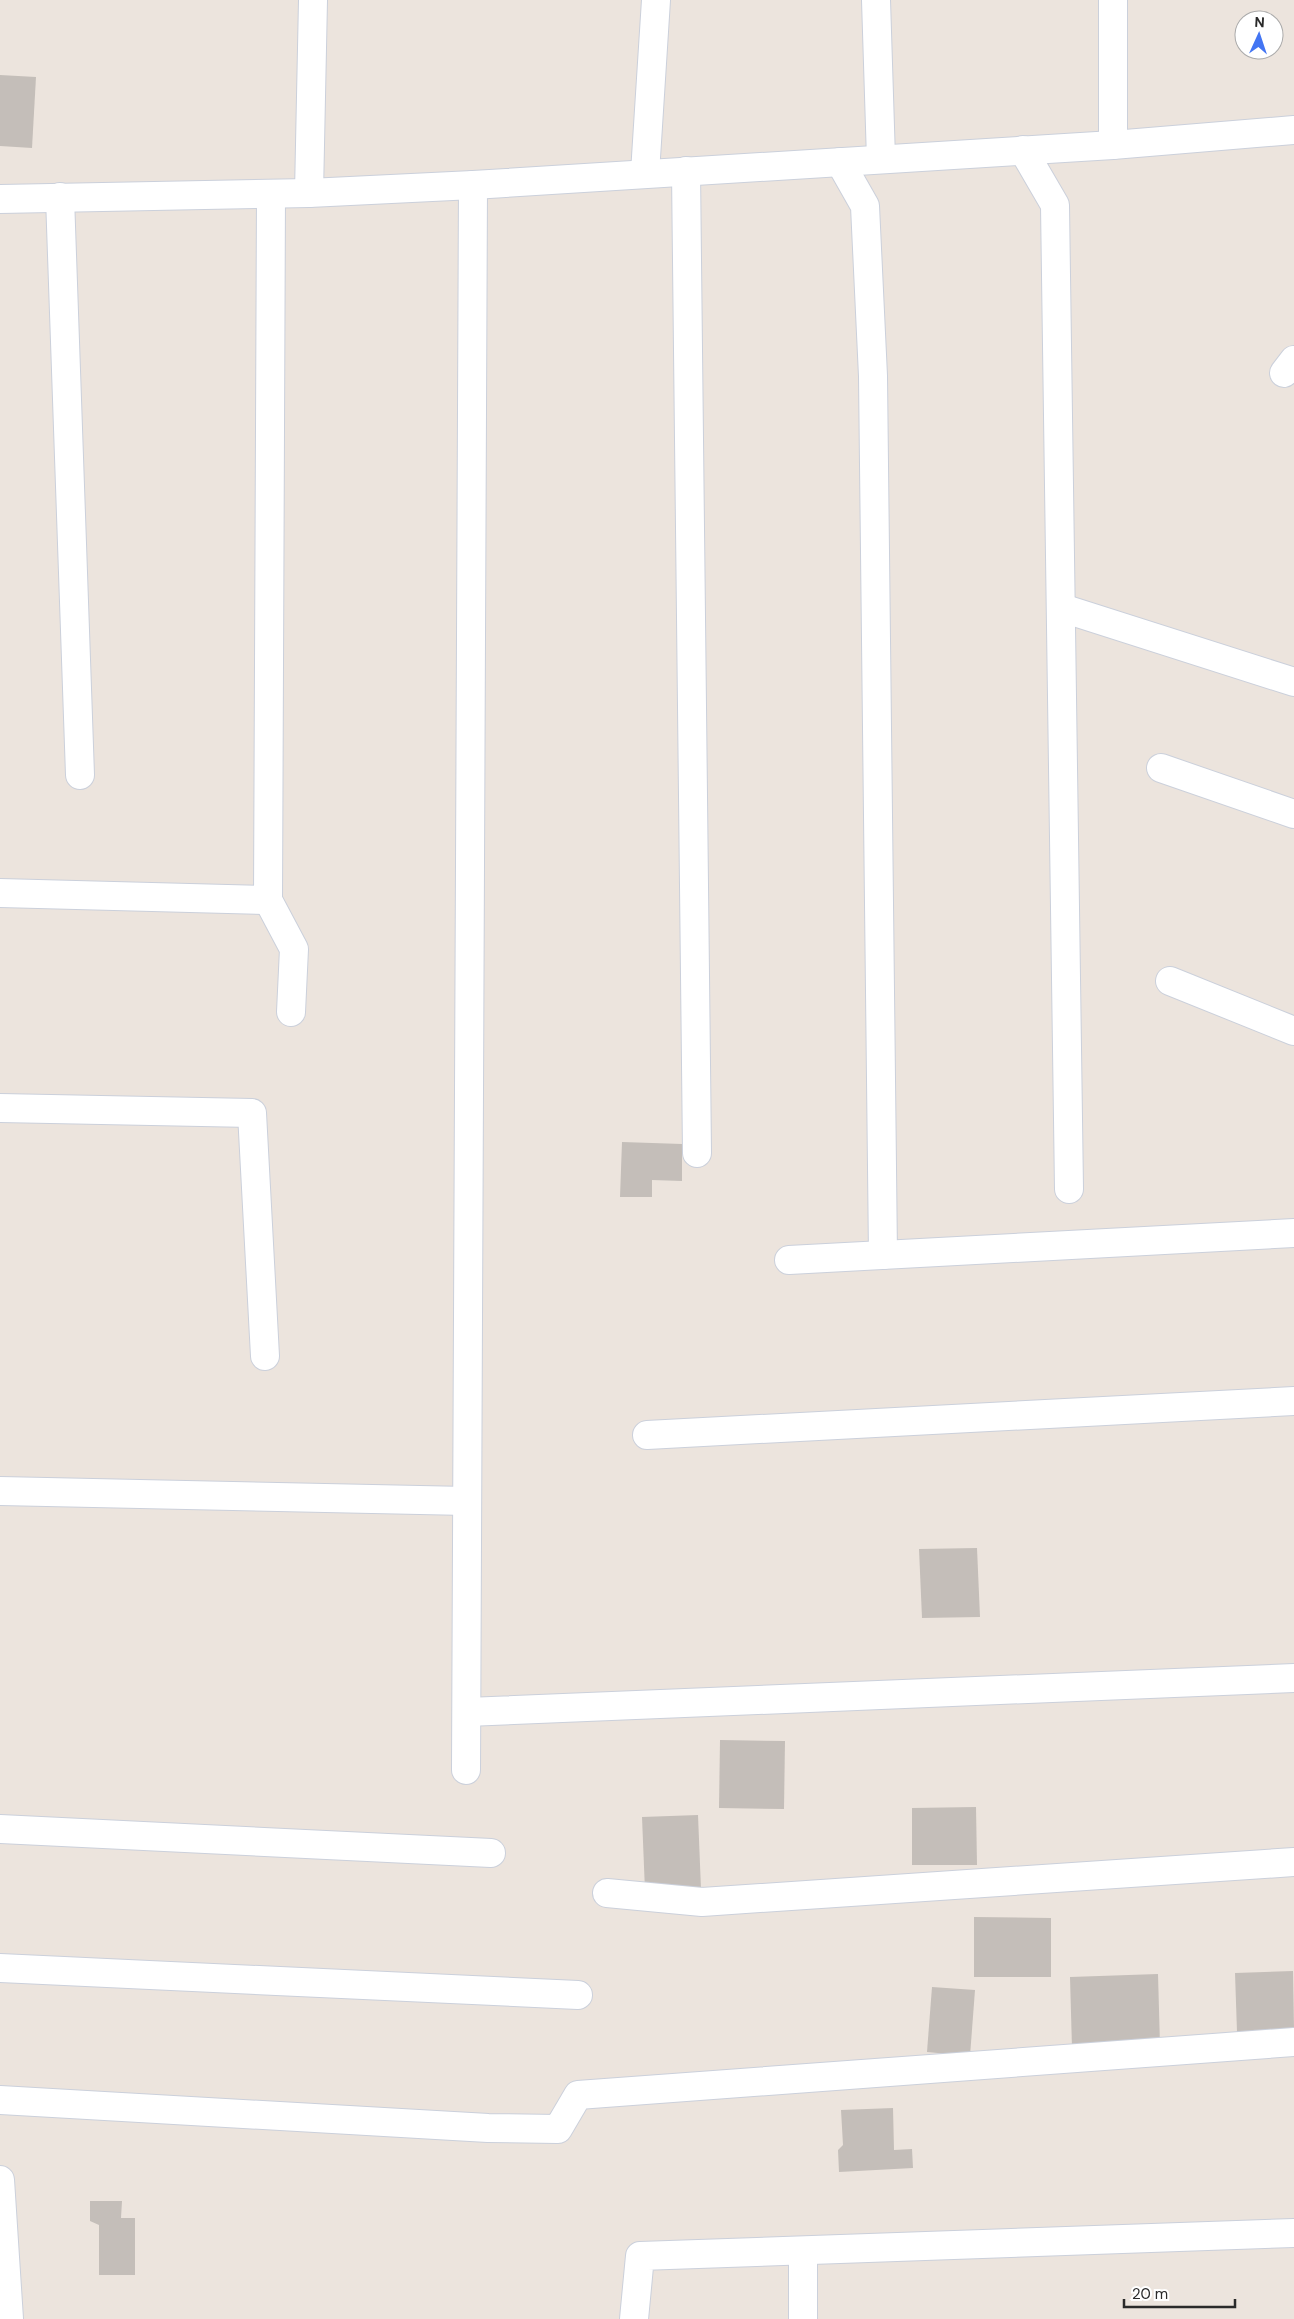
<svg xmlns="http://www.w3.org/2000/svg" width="1294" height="2319" viewBox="0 0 1294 2319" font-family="'DM Sans',sans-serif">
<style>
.building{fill:#c4beb9}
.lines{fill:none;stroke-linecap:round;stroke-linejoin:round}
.street-casing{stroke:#cbd0db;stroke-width:30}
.secondary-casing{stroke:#cbd0db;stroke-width:30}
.street{stroke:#fff;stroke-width:28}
.secondary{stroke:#fff;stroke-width:28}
</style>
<rect width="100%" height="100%" fill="#ece4dd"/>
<g class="building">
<path d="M0,75L36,77L32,148L0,146Z"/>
<path d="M622,1142L682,1144V1181L652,1180V1197H620Z"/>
<path d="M977,1548L980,1617L922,1618L919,1549Z"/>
<path d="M720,1740L785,1741L784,1809L719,1808Z"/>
<path d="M976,1807L977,1865H912V1808Z"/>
<path d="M698,1815L701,1889L645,1891L642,1817Z"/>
<path d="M974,1917L1051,1918V1977H974Z"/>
<path d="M1293,1971L1294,2030L1237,2032L1235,1973Z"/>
<path d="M1158,1974L1160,2045L1072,2048L1070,1977Z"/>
<path d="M932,1987L975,1990L970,2056L927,2052Z"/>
<path d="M893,2108L894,2150L912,2149L913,2168L839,2172L838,2150L843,2145L841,2110Z"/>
<path d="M90,2201H122L121,2218H135V2275H99V2225L90,2221Z"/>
</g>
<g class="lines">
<g class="street-casing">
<g id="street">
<path d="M876,0L881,159"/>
<path d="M1113,145V0"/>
<path d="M1023,150L1055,205L1069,1189"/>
<path d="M840,162L865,206L873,376L883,1255"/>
<path d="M686,171L697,1153"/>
<path d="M645,173L656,0"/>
<path d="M309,193L313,0"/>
<path d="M60,197L80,775"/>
<path d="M1284,373L1294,360"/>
<path d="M1062,608L1294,682"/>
<path d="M1161,768L1294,814"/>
<path d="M0,893L268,900L271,194"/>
<path d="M268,900L294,949L291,1012"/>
<path d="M1170,981L1294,1031"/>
<path d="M0,1108L252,1113L265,1356"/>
<path d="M789,1260L1294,1233"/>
<path d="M647,1435L1294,1401"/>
<path d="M0,1491L467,1501"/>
<path d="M467,1712L1294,1678"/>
<path d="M466,1770L473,185"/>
<path d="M0,1829L491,1853"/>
<path d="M607,1893L702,1902L1294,1862"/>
<path d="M0,1968L578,1995"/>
<path d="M0,2100L488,2128L558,2129L578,2095L1294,2042"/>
<path d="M634,2319L640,2256L1294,2233"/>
<path d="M803,2319V2252"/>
</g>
</g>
<g class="secondary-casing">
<g id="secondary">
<path d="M0,199L309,193L473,185L1113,145L1294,130"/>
<path d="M0,2180L9,2319"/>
</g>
</g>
<use href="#street" class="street"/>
<use href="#secondary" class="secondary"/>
</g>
<g transform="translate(1259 35) rotate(3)"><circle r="24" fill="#ffffff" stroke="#aaaaaa"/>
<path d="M0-4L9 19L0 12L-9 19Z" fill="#4375f3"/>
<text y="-8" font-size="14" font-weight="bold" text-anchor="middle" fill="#2a2a2a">N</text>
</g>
<path d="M1124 2299v8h111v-8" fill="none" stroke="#2a2a2a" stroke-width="2.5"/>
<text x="1132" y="2299" font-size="15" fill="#2a2a2a" stroke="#ffffff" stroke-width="4" paint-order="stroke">20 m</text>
</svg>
